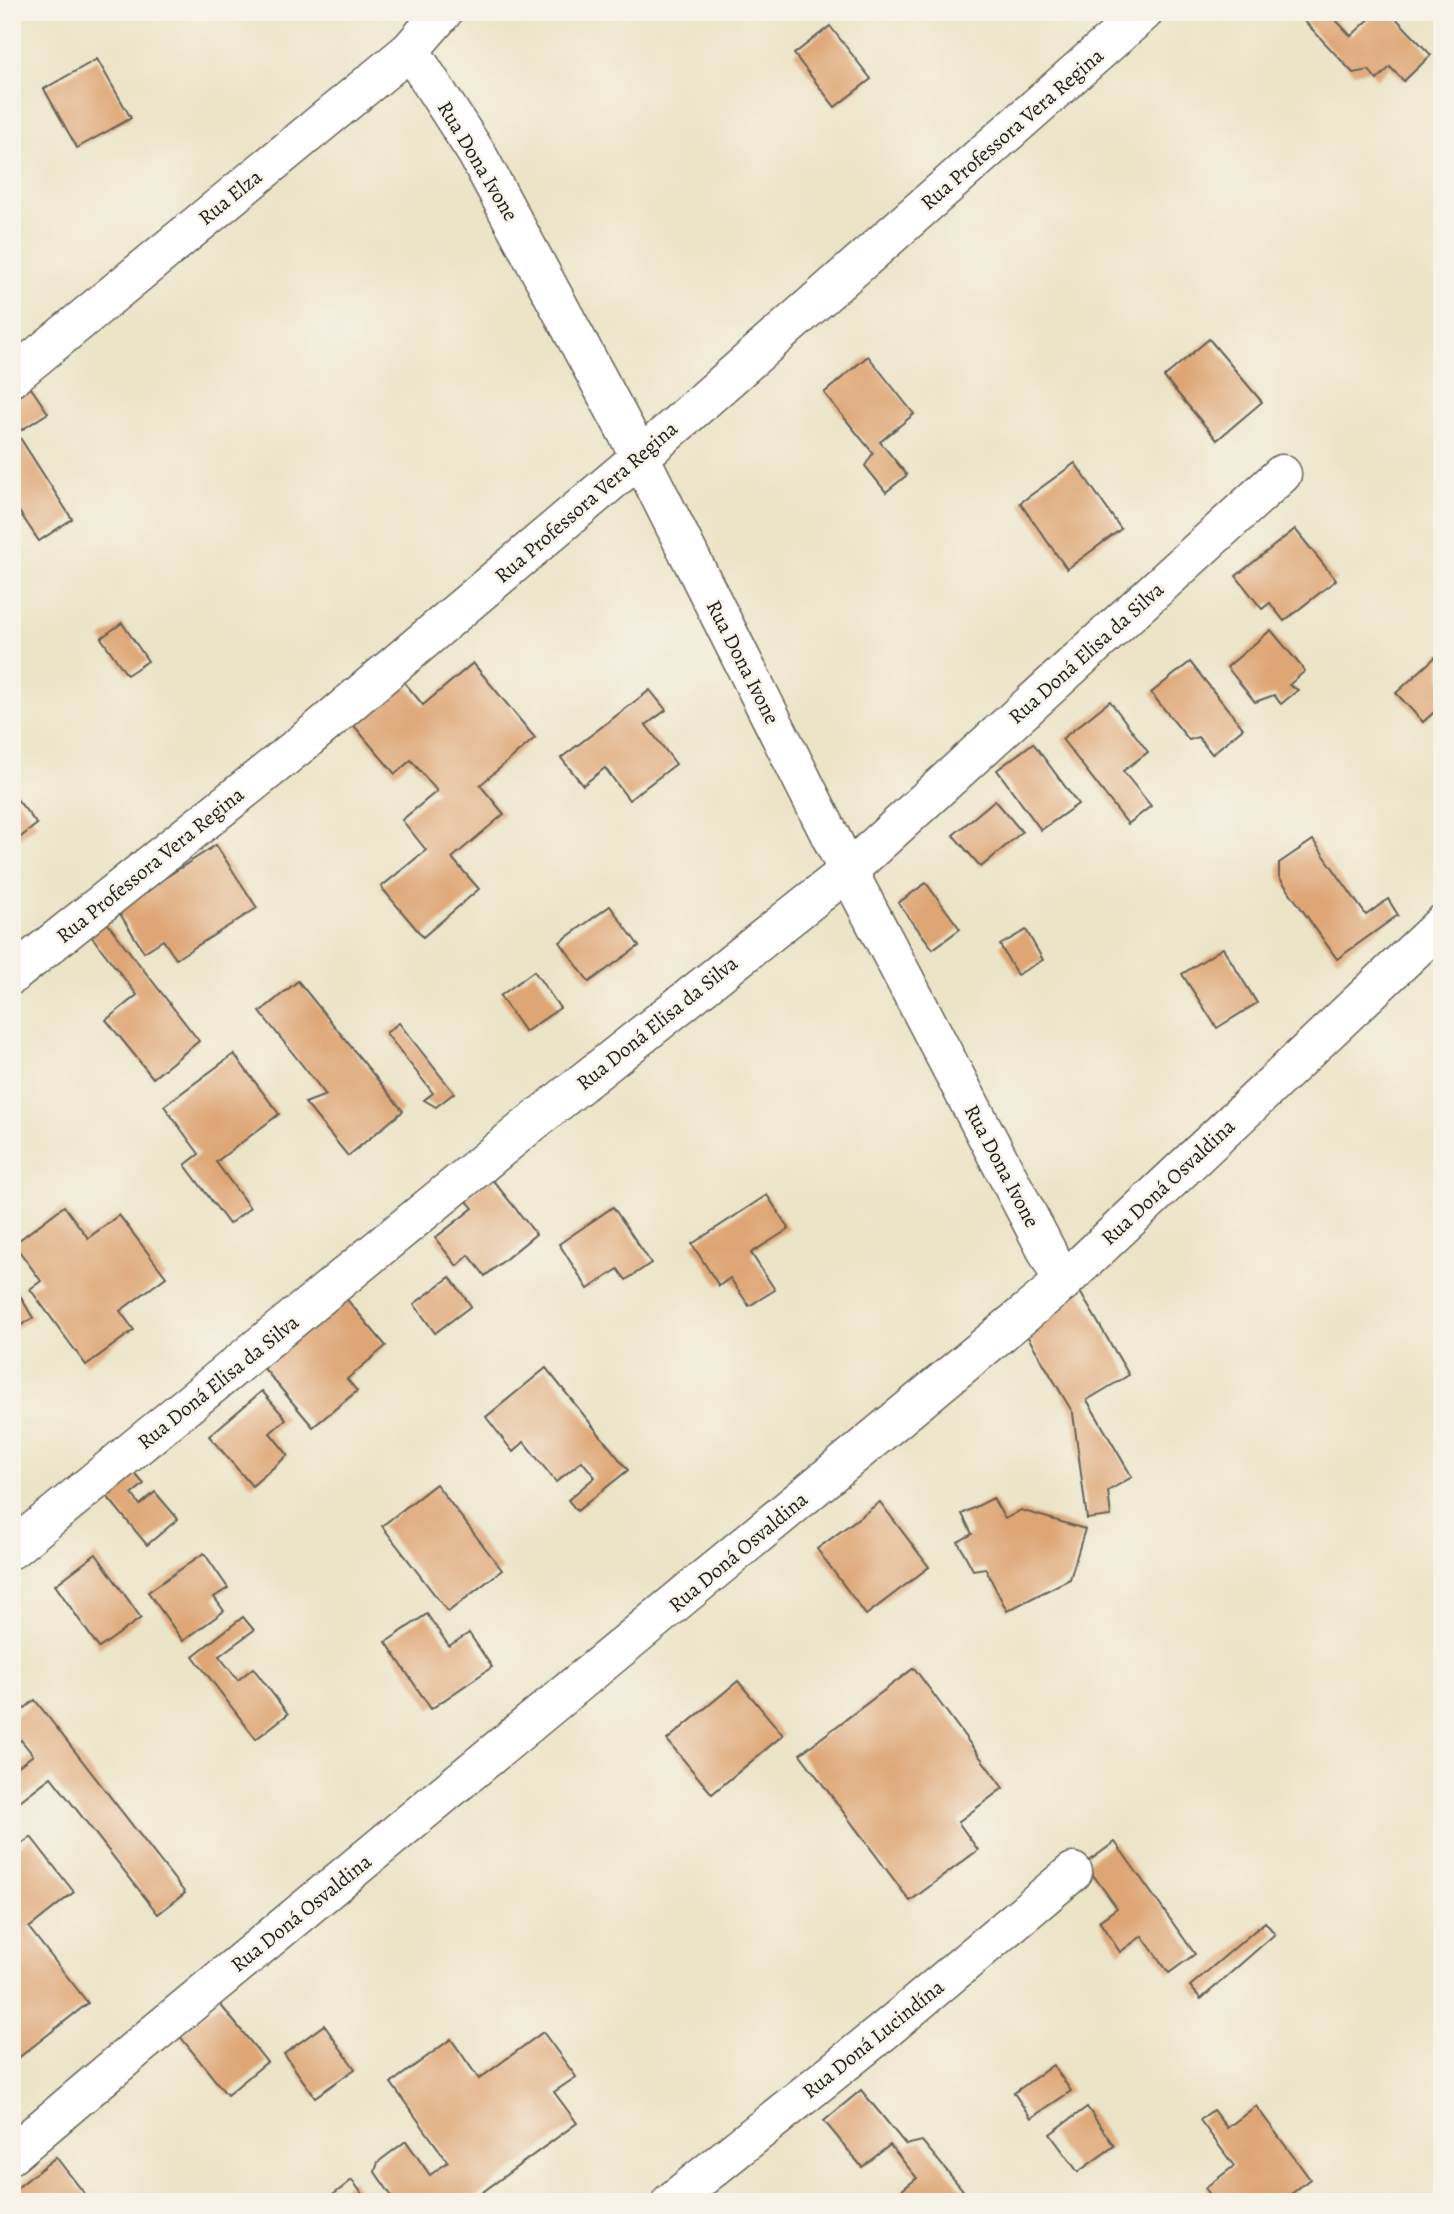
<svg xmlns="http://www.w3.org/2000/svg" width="1454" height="2214" viewBox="0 0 1454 2214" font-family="Alegreya,serif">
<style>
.building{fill:#dea675}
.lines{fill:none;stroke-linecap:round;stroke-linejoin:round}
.minor-casing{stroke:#656258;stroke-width:41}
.minor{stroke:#fff;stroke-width:38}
.labels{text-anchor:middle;stroke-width:5;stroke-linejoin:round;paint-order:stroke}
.street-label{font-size:21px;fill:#1c1c1c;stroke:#f7f3e8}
</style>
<rect width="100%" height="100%" fill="#f7f3e8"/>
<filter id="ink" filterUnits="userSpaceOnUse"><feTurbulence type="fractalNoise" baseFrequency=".0143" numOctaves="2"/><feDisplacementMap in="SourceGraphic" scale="14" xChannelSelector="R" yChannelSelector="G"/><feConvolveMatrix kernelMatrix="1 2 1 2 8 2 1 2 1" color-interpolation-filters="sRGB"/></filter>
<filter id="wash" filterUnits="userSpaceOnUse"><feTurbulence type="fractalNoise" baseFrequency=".00686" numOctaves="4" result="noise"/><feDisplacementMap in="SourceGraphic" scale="28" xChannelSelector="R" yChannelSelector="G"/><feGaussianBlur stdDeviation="1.57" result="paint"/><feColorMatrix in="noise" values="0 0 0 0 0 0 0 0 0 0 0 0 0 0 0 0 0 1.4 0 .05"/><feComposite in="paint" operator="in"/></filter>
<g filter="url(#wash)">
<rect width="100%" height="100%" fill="#ece4c7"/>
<g id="blocks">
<g class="building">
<path d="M1296,12H1335L1332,16L1351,36L1377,12H1390L1431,55L1404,81L1390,67L1377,80L1369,70L1353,73Z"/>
<path d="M830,26L871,79L835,107L794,54Z"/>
<path d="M97,59L131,118L77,148L44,89Z"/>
<path d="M1209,339L1262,402L1217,440L1164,377Z"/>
<path d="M868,356L914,414L880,442L907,475L886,492L865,466L873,453L824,393Z"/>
<path d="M31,388L48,413L17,433L72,519L39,541L12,501V401Z"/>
<path d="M1075,463L1121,529L1067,569L1020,503Z"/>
<path d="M1295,529L1336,580L1284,621L1270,603L1262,609L1236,576Z"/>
<path d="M122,623L148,661L127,675L101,638Z"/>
<path d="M1271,630L1305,671L1289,685L1298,690L1281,704L1274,695L1255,702L1227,667Z"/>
<path d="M1442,651V705L1423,722L1396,693Z"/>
<path d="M1190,662L1243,728L1212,754L1198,737L1189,740L1151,693Z"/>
<path d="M473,663L535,738L480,785L504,814L452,858L479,889L423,937L381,887L426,850L402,820L437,791L411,760L395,774L344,714L395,671L423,705Z"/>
<path d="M650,690L666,710L646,725L676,764L629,800L605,768L583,785L561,758Z"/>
<path d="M1110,701L1148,752L1123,771L1151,806L1128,824L1062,739Z"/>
<path d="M1033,743L1078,804L1041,830L997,770Z"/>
<path d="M12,793L37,824L12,844Z"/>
<path d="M995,800L1022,832L981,867L953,835Z"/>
<path d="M1313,840L1366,915L1388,899L1398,915L1337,959L1279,877V863Z"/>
<path d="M216,845L257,908L176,959L163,940L144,952L117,909Z"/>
<path d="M926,883L960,929L933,949L898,903Z"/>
<path d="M610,906L639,946L589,982L560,942Z"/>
<path d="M104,919L199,1041L153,1078L106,1020L137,995L88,932Z"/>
<path d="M1026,930L1043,960L1017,975L1000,945Z"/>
<path d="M1223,948L1257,1003L1217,1028L1182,974Z"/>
<path d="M534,971L560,1008L525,1032L500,996Z"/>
<path d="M298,981L403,1111L348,1156L305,1103L326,1095L260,1012Z"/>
<path d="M399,1023L454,1093L436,1107L424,1100L433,1093L386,1033Z"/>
<path d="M234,1054L279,1114L216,1162L250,1208L229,1224L185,1165L199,1154L164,1106Z"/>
<path d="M491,1178L536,1234L485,1276L469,1255L457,1266L435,1238L473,1208L465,1199Z"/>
<path d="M767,1195L789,1229L751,1253L775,1290L749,1306L730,1278L719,1286L692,1244Z"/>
<path d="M64,1206L88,1238L119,1215L166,1277L120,1311L134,1330L86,1365L30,1289L41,1281L14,1244Z"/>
<path d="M613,1207L651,1263L626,1280L618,1269L588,1289L559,1244Z"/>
<path d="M450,1277L471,1306L435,1333L414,1304Z"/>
<path d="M12,1282L33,1318L12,1331Z"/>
<path d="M1080,1292L1129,1375L1087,1400L1132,1477L1108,1491L1111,1516L1087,1519L1073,1413L1022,1327Z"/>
<path d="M344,1296L386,1346L347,1379L357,1391L313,1427L262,1366Z"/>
<path d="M546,1368L628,1470L577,1511L568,1500L595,1477L582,1461L556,1482L524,1442L513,1452L486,1417Z"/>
<path d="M262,1391L286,1419L270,1433L288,1455L252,1486L209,1436Z"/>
<path d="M128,1466L144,1484L132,1494L140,1505L155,1492L178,1519L147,1545L101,1489Z"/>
<path d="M436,1484L502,1570L448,1612L382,1526Z"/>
<path d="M993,1498L1005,1519L1021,1510L1085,1529L1070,1579L1007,1611L985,1568L973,1570L958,1542L972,1534L962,1514Z"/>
<path d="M880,1502L929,1567L866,1615L817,1549Z"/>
<path d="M204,1553L228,1588L214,1597L224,1611L183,1641L148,1592Z"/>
<path d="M96,1554L141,1618L99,1648L55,1585Z"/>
<path d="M427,1614L449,1646L469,1633L492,1667L431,1709L386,1642Z"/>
<path d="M243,1617L254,1630L219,1656L238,1680L253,1668L288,1714L256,1739L193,1656Z"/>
<path d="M914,1668L1003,1788L958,1822L978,1850L910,1901L800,1754Z"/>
<path d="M738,1681L783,1735L712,1794L667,1740Z"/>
<path d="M35,1700L185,1893L158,1914L51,1777L12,1807V1771L33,1755L21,1740L12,1747V1715L14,1717Z"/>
<path d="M31,1837L74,1892L29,1928L88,2003L12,2063V1851Z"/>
<path d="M1115,1842L1195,1954L1169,1973L1142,1936L1120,1952L1099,1921L1117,1908L1085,1864Z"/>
<path d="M1265,1922L1275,1934L1201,1999L1190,1986Z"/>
<path d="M219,2003L267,2062L227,2095L179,2035Z"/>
<path d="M324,2025L355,2069L315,2097L284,2054Z"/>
<path d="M543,2032L576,2077L554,2092L577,2123L469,2202H396L375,2172L378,2162L406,2141L430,2175L448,2162L391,2083L451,2039L479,2079Z"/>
<path d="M1053,2065L1071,2091L1031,2118L1014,2093Z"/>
<path d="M861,2090L906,2145L922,2141L963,2190L948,2202H887L917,2178L890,2145L862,2167L824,2121Z"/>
<path d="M1256,2106L1310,2179L1281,2202H1258L1256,2199L1253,2202H1216L1205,2188L1234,2166L1200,2120L1213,2110L1227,2128Z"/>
<path d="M1087,2107L1114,2146L1078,2172L1050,2134Z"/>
<path d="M56,2157L91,2202H12V2192Z"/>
<path d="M352,2180L368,2202H324Z"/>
</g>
</g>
</g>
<g filter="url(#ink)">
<use href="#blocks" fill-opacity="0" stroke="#656258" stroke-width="2"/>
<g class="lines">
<g class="minor-casing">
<g id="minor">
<path d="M410,50L477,154L640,457L848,871L1063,1282"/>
<path d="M12,377L410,50L443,12"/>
<path d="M12,975L305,741L640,457L1144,12"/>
<path d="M12,1549L528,1126L848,871L1282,474"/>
<path d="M12,2154L137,2048L1063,1282L1442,924"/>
<path d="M671,2202L884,2031L1073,1872"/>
</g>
</g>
<use href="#minor" class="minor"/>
</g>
</g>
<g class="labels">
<g class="street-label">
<text transform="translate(1012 129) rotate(-41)" y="7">Rua Professora Vera Regina</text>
<text transform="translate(478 161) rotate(59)" y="7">Rua Dona Ivone</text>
<text transform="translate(230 197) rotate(-39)" y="7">Rua Elza</text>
<text transform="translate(586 502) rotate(-41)" y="7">Rua Professora Vera Regina</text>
<text transform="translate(1086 653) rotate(-42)" y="7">Rua Doná Elisa da Silva</text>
<text transform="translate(743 662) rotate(63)" y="7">Rua Dona Ivone</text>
<text transform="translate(150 865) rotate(-39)" y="7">Rua Professora Vera Regina</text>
<text transform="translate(657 1023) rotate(-39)" y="7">Rua Doná Elisa da Silva</text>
<text transform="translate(1002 1166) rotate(62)" y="7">Rua Dona Ivone</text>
<text transform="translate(1168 1182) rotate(-43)" y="7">Rua Doná Osvaldina</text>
<text transform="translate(218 1382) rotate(-39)" y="7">Rua Doná Elisa da Silva</text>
<text transform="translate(738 1552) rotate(-40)" y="7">Rua Doná Osvaldina</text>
<text transform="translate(301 1913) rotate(-39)" y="7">Rua Doná Osvaldina</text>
<text transform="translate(873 2039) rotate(-39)" y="7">Rua Doná Lucindína</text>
</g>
</g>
<rect width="1454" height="2214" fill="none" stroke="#f7f3e8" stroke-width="42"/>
</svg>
